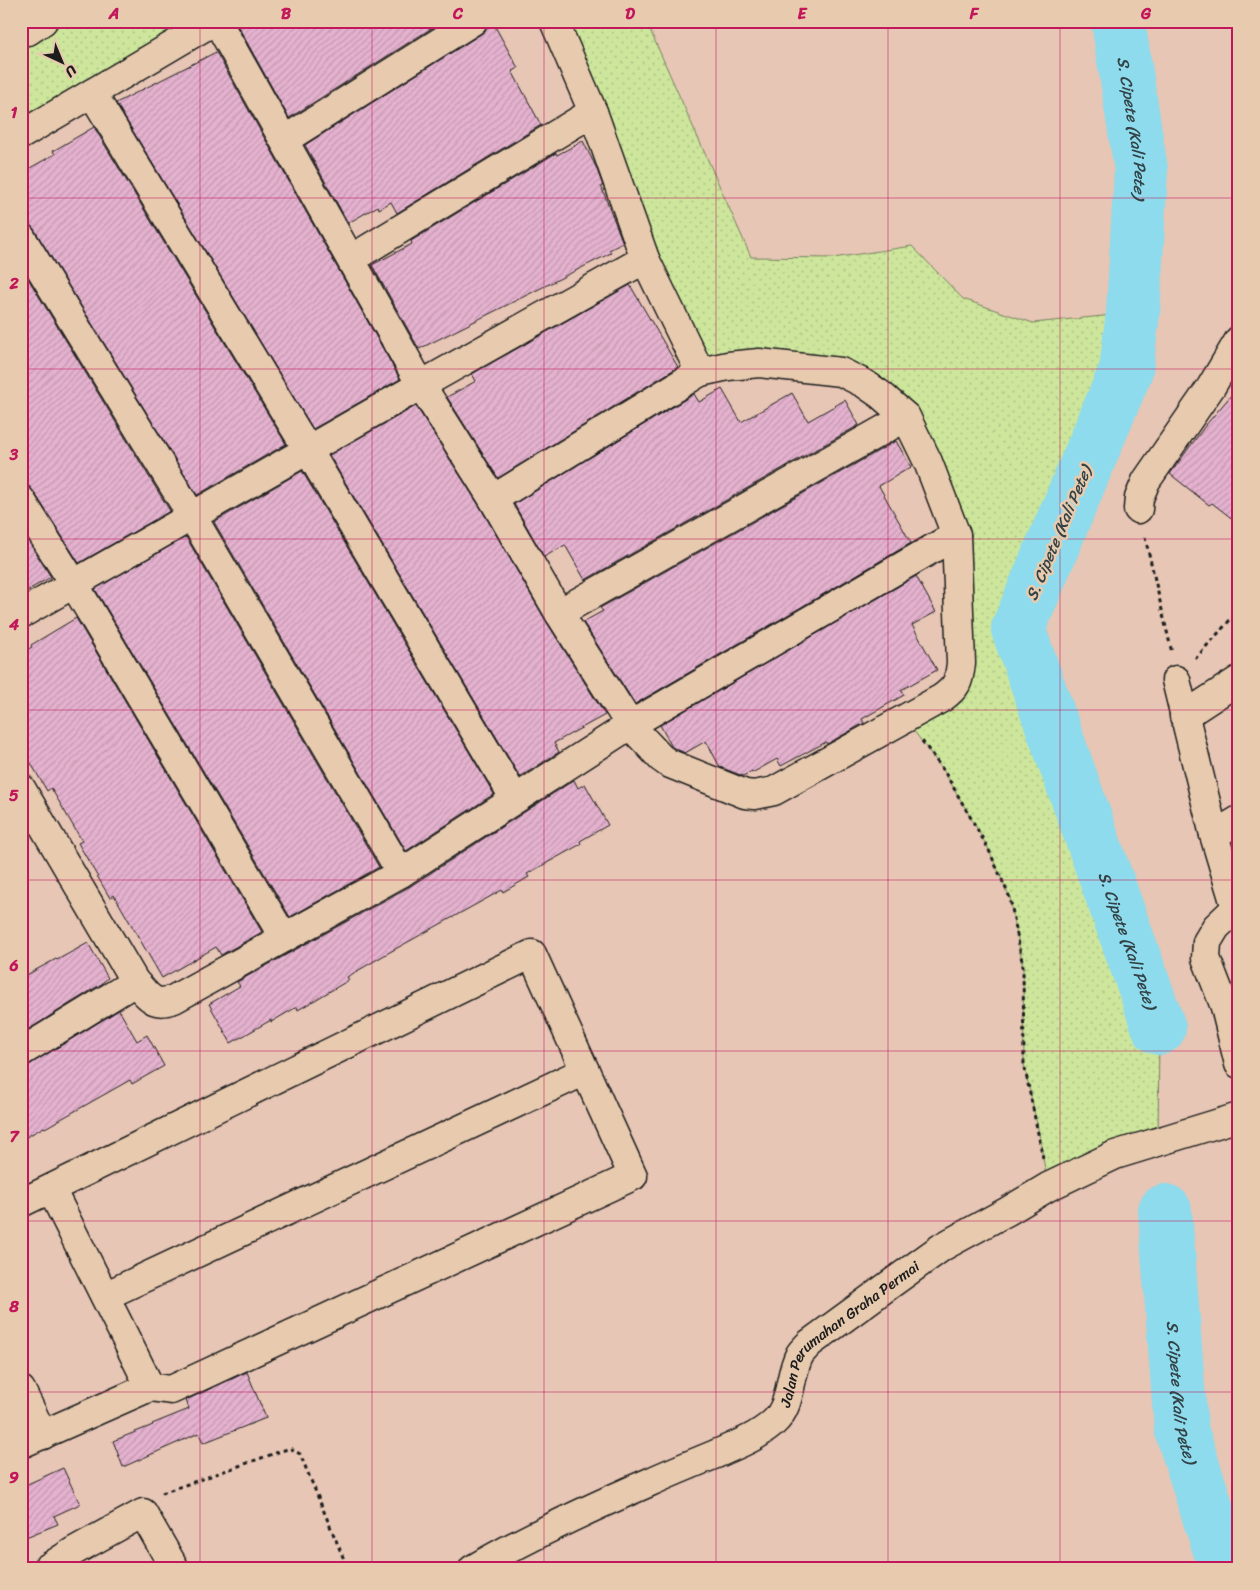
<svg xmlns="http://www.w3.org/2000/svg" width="1260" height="1590" viewBox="0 0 1260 1590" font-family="Sriracha,sans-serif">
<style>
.green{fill:url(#green-dots);stroke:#74815c}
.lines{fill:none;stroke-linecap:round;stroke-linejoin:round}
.river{stroke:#8ddbec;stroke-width:54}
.building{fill:url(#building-hatch);stroke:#1c1c1c}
.minor-casing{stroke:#1c1c1c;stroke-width:31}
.path{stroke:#1c1c1c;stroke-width:3;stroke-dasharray:4 4;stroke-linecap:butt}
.minor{stroke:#e8cbaf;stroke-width:28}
.grid{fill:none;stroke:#c2185b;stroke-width:1;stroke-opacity:0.55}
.labels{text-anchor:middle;stroke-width:5;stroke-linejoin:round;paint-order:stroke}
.street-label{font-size:15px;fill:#1c1c1c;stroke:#e8cbaf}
.water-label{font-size:16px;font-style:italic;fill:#334246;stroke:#e8cbaf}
.neatline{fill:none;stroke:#c2185b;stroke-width:2}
.grid-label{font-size:16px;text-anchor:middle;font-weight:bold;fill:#c2185b}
</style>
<defs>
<pattern id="green-dots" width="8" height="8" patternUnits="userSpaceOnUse" patternTransform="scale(1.25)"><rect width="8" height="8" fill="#cde69c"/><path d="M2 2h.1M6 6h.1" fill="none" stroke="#afc586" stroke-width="1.8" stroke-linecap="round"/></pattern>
<pattern id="building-hatch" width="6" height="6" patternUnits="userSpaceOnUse" patternTransform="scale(1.25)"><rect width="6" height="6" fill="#e4b1ce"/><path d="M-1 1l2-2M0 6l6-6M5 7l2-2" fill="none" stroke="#c398b0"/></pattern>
</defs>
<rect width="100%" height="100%" fill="#e7c6b5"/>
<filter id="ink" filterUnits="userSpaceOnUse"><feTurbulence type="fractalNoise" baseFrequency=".02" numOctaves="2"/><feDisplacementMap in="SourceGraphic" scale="10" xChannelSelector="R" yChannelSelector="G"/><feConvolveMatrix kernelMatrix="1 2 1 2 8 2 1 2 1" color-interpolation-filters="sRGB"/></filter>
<g filter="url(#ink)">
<g class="green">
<path d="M21,21H214L21,135Z"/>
<path d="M554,21H646L751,257L833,258L912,246L963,299L1033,323L1133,313L1126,370L1018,629L1159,1028L1158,1141L1048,1187L1039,1134L1024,1064L1023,966L1010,898L988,848L944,771L905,719L954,689L956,535L928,462L865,384L700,372Z"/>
</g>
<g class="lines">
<g class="river">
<path id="s1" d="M1118,21L1141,170L1133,313L1126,370L1018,629L1159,1028"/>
<path id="s2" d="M1165,1211L1181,1429L1226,1569"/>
</g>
</g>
<g class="building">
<path d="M235,21H443L289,118Z"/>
<path d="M488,21H492L518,68L512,71L541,125L397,213L391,202L379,209L378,206L348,223L305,145L481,34L487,29Z"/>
<path d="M216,52L400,379L313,429L116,103Z"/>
<path d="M94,127L286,444L197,495L34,229L29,224L21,221V173L55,154L53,151Z"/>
<path d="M583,141L596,167L603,186H601L623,243L609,250L611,253L419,349L372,265L412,244L411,241L556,153L557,155Z"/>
<path d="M21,267L170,511L79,563L34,492L29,486L21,485Z"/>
<path d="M630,285L678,367L498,478L447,397L476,381L472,374Z"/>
<path d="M1239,386V524L1212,503L1209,505L1170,474L1205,426Z"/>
<path d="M722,389L741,422L792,393L808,421L845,400L859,425L585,580L565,545L544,557L514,504L694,394L699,402Z"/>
<path d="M416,406L480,507L546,621L605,715L554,743L559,752L520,777L329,455Z"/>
<path d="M896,441L911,467L879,486L911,543L635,704L583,622L603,611L600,608Z"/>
<path d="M302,471L494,794L406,851L214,522Z"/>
<path d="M21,530L51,577L21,594Z"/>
<path d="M186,537L379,867L290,917L95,589Z"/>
<path d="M916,576L936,612L912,625L937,670L901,690L904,695L862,719L864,723L827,744L826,742L781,766L777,759L752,773V771L743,776L720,767L706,741L685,753L672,747L660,725Z"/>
<path d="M76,618L262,932L221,955L216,947L162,978L114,895L110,898L96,874L78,843L82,841L51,788L47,791L21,746V653L32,647L31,645Z"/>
<path d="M574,780L578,788L585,784L608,825L580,841L581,844L527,874L529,877L503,892L502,890L388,953L347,977L349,980L298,1010L297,1007L271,1022V1020L231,1043L209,1004L240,986L237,982L409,887Z"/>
<path d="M88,943L108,978L103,982V983L21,1034V978L56,959L57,960Z"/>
<path d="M119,1010L137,1041L147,1035L164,1066L132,1084L130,1080L45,1128L44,1127L21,1140V1068L29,1065Z"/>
<path d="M247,1372L266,1418L203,1443L199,1433L123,1467L113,1441L153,1425L152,1424L189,1409L186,1400Z"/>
<path d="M63,1468L80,1504L54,1516L58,1524L21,1539V1487Z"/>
</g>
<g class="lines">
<g class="minor-casing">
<g id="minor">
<path d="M217,21L421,385L493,499L559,613L630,725L661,758L668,763L745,794L755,795L774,791L942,698C957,687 959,682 961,663L956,535L928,462L906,417L881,395L865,384L841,372L759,363L728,366L700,372L645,259L593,112L554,21"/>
<path d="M21,31H28L43,21"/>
<path d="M92,93L308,450L515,799"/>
<path d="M21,135L214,21"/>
<path d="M284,140L473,21"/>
<path d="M21,237L192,516L401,873"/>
<path d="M351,259L593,112"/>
<path d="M493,499L700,372"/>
<path d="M21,500L74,584L284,938"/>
<path d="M1138,509L1139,498L1146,481L1211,387L1239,340"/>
<path d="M559,613L906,417"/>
<path d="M21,614L421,385L645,259"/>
<path d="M1176,680L1214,835L1236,908L1239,913"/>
<path d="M1184,716L1239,680"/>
<path d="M21,788L135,982C149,996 152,1007 174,999L401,873L630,725L956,535"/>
<path d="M1214,835L1239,820"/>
<path d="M1236,908L1216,927L1207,942L1206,958L1225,1007L1239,1064"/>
<path d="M21,1052L135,982"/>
<path d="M51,1189L150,1387"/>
<path d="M21,1203L532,954L633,1176L171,1390L150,1387L21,1444"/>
<path d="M105,1296L585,1071"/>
<path d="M21,1390L43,1435"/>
<path d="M46,1569L74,1551L143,1513L175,1569"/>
<path id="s3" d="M473,1569C530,1536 590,1508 650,1482C672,1472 694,1463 716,1454C736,1445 756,1438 773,1423C793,1405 788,1376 800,1354C803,1350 807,1346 810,1343L892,1283L942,1247L1008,1211L1048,1187L1115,1155L1239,1117"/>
</g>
</g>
<g class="path">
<path d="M1145,537L1172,653"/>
<path d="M1195,659L1239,610"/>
<path d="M922,741L944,771L988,848L1010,898L1023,966L1024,1064L1043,1158"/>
<path d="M162,1493L290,1448L300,1454L348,1569"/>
</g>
<use href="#minor" class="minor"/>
</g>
</g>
<path class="grid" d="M200,21V1569M372,21V1569M544,21V1569M716,21V1569M888,21V1569M1060,21V1569M21,198H1239M21,369H1239M21,539H1239M21,710H1239M21,880H1239M21,1051H1239M21,1221H1239M21,1392H1239"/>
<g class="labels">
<g class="street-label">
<text dy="5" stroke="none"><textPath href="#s3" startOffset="456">Jalan Perumahan Graha Permai</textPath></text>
</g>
<g class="water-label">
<text dy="6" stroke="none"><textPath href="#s1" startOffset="108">S. Cipete (Kali Pete)</textPath></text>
<text transform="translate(1058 533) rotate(-67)" y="6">S. Cipete (Kali Pete)</text>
<text dy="6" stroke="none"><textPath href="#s1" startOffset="962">S. Cipete (Kali Pete)</textPath></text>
<text dy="6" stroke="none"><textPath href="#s2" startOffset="182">S. Cipete (Kali Pete)</textPath></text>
</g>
</g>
<rect width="1260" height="1590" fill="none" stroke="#e8cbaf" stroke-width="55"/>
<g transform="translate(62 62) rotate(136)" stroke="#e8cbaf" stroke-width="4" paint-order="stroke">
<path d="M0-4L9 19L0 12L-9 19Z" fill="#1c1c1c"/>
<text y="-8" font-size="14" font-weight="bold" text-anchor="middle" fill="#1c1c1c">U</text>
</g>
<rect x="28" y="28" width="1204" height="1534" class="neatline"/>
<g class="grid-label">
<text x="114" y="19">A</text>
<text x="286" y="19">B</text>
<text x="458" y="19">C</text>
<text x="630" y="19">D</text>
<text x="802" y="19">E</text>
<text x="974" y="19">F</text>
<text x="1146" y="19">G</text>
<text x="14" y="118">1</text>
<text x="14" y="289">2</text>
<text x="14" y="460">3</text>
<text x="14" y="630">4</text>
<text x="14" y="801">5</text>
<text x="14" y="971">6</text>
<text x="14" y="1142">7</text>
<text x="14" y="1312">8</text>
<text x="14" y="1483">9</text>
</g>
</svg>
